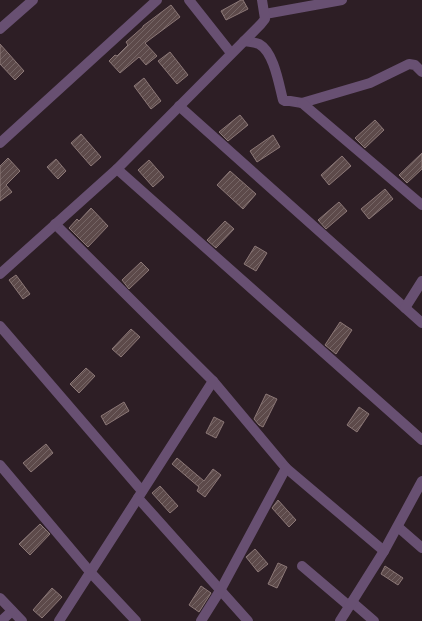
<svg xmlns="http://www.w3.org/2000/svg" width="422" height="621" viewBox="0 0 422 621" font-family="'PT Sans',sans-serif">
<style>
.building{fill:url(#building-hatch);stroke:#8c7877}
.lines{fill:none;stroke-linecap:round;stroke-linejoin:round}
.minor{stroke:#685072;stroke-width:10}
</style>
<defs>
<pattern id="building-hatch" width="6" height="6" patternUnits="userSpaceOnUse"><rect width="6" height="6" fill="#5d4a4a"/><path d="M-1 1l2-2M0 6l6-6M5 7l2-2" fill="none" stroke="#756565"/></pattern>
</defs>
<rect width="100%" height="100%" fill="#2d1e25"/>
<g class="building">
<path d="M241,0H243L248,9L226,20L221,11Z"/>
<path d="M171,5L180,17L145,43L157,56L146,65L139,57L120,73L109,61L115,55L117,56L128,45L126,42L143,27V26Z"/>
<path d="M0,44L24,71L15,80L0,64Z"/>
<path d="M170,52L188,75L177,84L158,61Z"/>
<path d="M144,78L161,101L151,109L134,86Z"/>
<path d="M240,115L248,125L228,141L219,132Z"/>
<path d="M375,120L384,130L365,148L355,138Z"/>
<path d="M81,134L101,157L91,166L71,143Z"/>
<path d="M273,135L280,147L257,162L250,151Z"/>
<path d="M422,153V169L407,183L399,175Z"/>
<path d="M342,156L351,166L329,185L321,175Z"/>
<path d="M8,158L20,171L6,185L12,192L0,201V166Z"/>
<path d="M56,159L66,171L58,179L47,167Z"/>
<path d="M149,160L164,177L153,187L138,170Z"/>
<path d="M230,171L256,194L243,209L217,185Z"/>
<path d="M385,189L393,199L369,219L361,209Z"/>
<path d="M339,202L347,211L326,229L318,220Z"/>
<path d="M91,208L108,226L88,247L69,228L77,219L79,221Z"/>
<path d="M225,221L234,229L216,248L207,240Z"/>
<path d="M255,246L267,253L256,271L244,264Z"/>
<path d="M141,262L149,270L129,289L122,280Z"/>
<path d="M16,275L30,294L23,299L9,280Z"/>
<path d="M340,322L352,330L336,354L325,345Z"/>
<path d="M131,329L140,337L121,357L112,349Z"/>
<path d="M86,368L95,376L79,393L70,384Z"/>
<path d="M266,394L277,399L263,427L259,425L254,419Z"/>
<path d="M124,402L129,411L106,425L101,416Z"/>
<path d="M359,407L369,414L357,432L347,425Z"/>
<path d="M214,417L224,422L216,438L206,433Z"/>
<path d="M46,444L53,453L31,472L23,463Z"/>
<path d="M177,458L204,481L213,469L221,475L205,497L197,491L199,487L172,464Z"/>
<path d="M160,486L178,506L170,513L152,493Z"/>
<path d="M278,500L296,520L289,527L272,508Z"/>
<path d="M40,524L50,534L30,555L19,544Z"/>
<path d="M255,549L268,564L258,572L246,557Z"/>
<path d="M278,563L287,567L277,588L268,584Z"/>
<path d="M385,566L403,578L398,585L381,574Z"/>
<path d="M201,586L211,593L199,612L189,605Z"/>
<path d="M52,588L62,597L42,618L33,610Z"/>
</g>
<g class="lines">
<g class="minor">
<path d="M189,0L231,53"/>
<path d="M265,14L342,0"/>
<path d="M0,29L33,0"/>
<path d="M244,41C248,42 255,42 259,44C274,52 279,85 283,100L285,101H290L302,103L370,83L409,64L415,65L422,72"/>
<path d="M302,103L422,205"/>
<path d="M179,106L422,323"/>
<path d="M0,143L157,0"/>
<path d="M117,169L422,440"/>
<path d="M55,224L213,381L286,468L384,551"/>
<path d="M0,274L117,169L261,24L265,19L262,0"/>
<path d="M405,308L422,281"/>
<path d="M0,326L142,491"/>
<path d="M0,465L91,573L136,621"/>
<path d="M138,498L248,621"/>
<path d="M398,527L422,548"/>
<path d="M302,566L349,606"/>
<path d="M0,598L22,621"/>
<path d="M352,602L374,621"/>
<path d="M1,621L12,611"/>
<path d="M59,621L213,381"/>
<path d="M201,621L221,589L286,468"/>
<path d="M340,621L384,551L422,481"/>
</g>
</g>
</svg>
